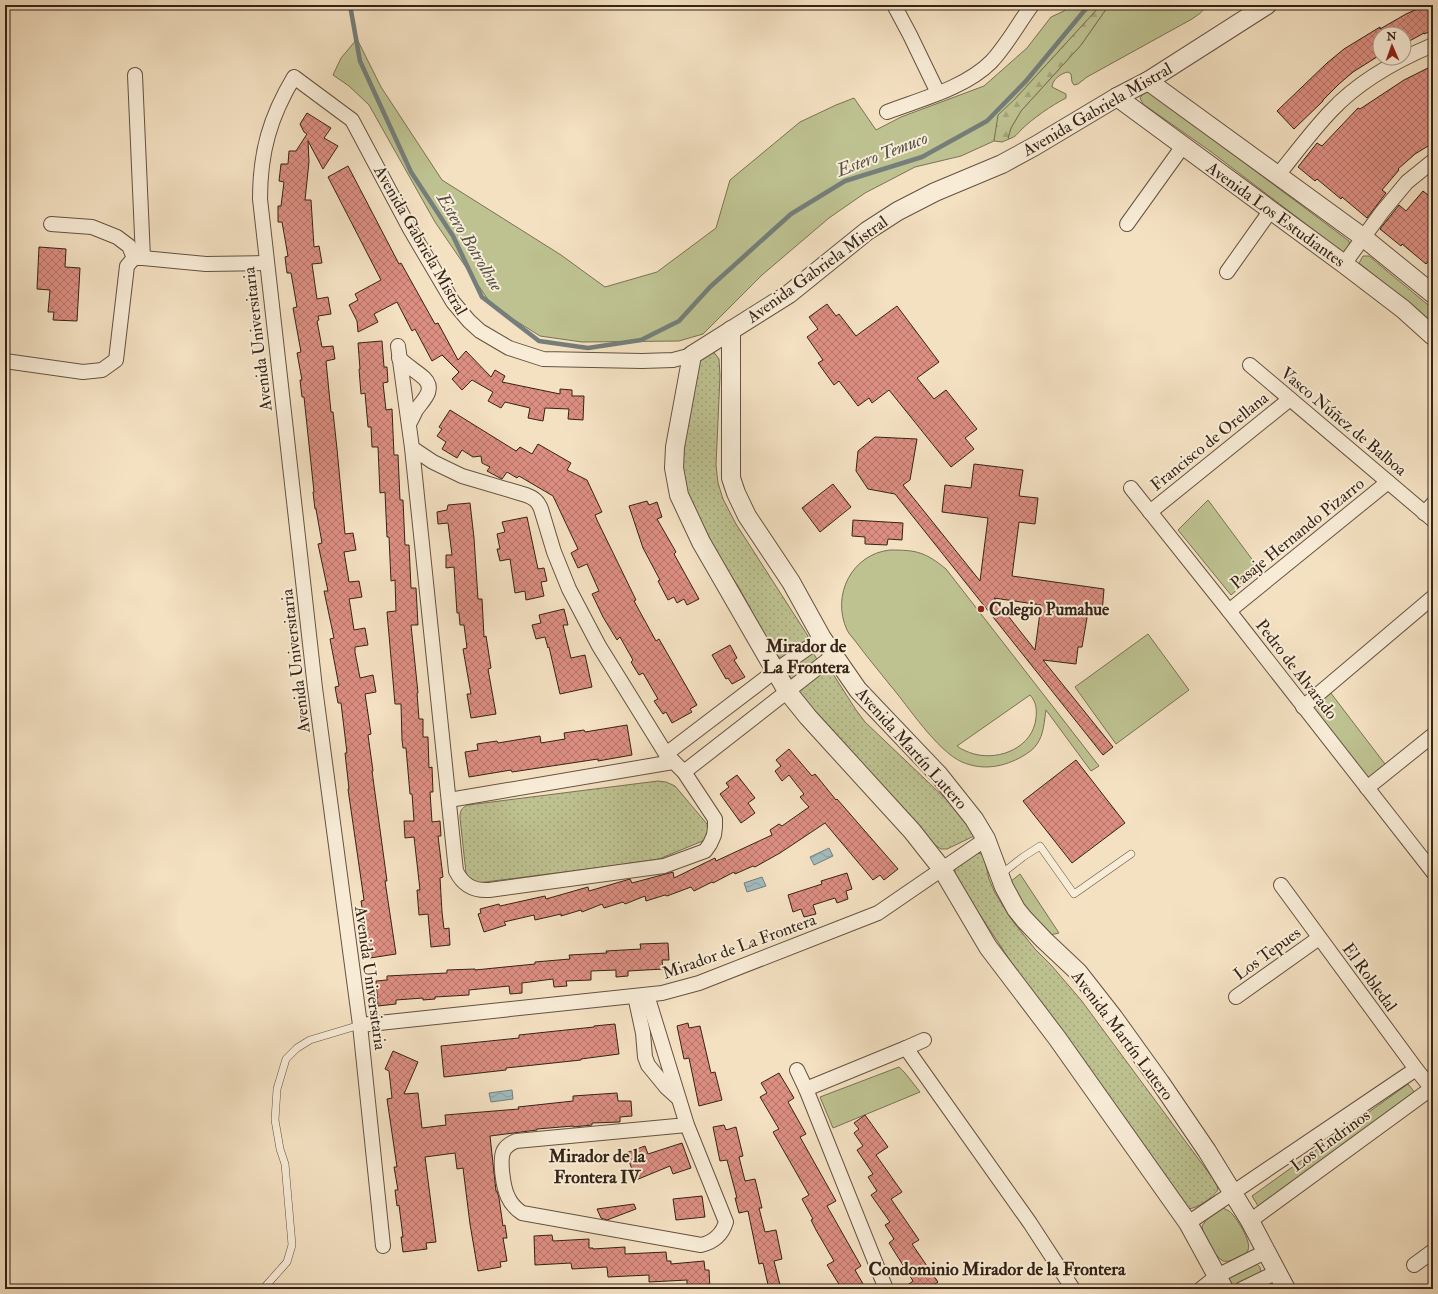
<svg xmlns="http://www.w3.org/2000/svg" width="1438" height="1294" viewBox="0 0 1438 1294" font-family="'IM FELL Double Pica',serif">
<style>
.green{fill:#bec291;stroke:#7a7254;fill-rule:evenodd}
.forest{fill:url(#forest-firs);stroke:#7a7254}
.park{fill:url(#park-dots);stroke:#7a7254}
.water{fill:url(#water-waves);stroke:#757e7a}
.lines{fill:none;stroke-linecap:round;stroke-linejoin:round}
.stream{stroke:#757e7a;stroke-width:4.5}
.building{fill:url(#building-cross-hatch);stroke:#352316;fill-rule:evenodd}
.service-casing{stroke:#655241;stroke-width:8}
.minor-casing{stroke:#655241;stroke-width:16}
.tertiary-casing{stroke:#655241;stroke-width:20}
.service{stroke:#f8ecd7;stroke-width:7}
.minor{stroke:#f8ecd7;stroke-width:14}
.tertiary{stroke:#f8ecd7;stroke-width:18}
.poi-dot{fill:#8f2418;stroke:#f8ecd7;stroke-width:1.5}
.labels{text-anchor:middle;stroke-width:4;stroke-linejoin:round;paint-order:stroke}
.street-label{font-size:17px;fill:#352316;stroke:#f8ecd7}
.poi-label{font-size:17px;font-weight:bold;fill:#352316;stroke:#f8ecd7;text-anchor:start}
.water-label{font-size:18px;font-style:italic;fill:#555148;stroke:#f8ecd7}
.neighbourhood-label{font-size:18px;font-weight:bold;fill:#352316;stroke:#f8ecd7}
</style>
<defs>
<pattern id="forest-firs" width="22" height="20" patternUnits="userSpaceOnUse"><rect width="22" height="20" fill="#bec291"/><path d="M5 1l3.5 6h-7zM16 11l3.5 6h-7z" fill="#a4a67c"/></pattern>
<pattern id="park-dots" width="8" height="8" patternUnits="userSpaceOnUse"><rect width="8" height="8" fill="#bec291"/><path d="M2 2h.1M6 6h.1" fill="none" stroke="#a4a67c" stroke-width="1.8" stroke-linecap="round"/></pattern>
<pattern id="water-waves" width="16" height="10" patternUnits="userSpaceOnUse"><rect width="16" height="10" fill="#a0bbbd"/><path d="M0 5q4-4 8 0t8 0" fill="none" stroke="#8aa0a2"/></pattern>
<pattern id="building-cross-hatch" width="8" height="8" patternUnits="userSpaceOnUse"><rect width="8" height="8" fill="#dc8e81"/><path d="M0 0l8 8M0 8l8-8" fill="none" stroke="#b37469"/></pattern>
</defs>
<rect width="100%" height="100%" fill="#f4e1c2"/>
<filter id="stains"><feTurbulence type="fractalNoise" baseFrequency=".005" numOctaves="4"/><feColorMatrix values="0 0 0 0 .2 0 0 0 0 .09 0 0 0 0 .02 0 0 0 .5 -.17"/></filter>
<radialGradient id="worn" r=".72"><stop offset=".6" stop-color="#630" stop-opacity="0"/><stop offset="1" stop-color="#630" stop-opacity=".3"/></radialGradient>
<g class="green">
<path d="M1068,5H1101L1015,99L999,115L994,141L961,156L915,167L865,193L829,218L762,275L703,334L679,341L582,342L540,336L513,319L489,301L435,222L369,105L349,86L333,75L341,58L357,39L381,87L442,180L561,255L605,287L657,272L716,228L730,180L800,122L836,105L854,98L876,130L901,117L984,86L1027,48L1051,17L1064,11Z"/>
<path d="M1109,5H1204C1205,12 1197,15 1192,19L1087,77L1078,84L1074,85L1072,82L1071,74L1068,72C1061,73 1052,80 1052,87L1066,94V98C1052,105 1032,119 1021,130C1016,135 1017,136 1009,139L1008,138L1011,128L1021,111L1081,45Z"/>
<path d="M1144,92H1150L1349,241L1350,249L1344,253L1210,151L1143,104L1140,98Z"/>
<path d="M1363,256H1369L1433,309V323L1359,263Z"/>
<path d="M1208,500L1260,570L1231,595L1178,530Z"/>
<path d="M890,550C917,550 925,552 946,569L1099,766L1091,771L1046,710C1044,722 1044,734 1037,744C1034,749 1028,753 1023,756C1004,767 983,771 962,762C937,751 908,706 890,685C879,671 867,657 856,642C853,638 849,634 847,630C831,595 852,554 890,550ZM1030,695C1036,702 1037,708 1036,718C1033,747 1000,761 974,754C968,752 962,750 957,746Z"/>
<path d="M1148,634L1189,690L1116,744L1075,687Z"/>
<path d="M812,651L818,661L792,679L786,674L784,667Z"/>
<path d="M1330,692L1388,768L1369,783L1311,707Z"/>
<path d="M1020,874L1059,933L1045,936L1026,916L1010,882Z"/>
<path d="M899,1067L905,1073L920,1092L833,1128L820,1097Z"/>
<path d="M1408,1084L1416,1094L1258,1206L1252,1196Z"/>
<path d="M1223,1208C1225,1209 1227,1210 1229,1211C1236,1216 1252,1242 1248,1250C1247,1254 1242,1255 1238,1257C1233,1260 1229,1262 1223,1261C1214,1256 1203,1236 1202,1226L1207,1219Z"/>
<path d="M1256,1263L1260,1267L1261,1272L1235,1287H1232L1227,1278Z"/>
</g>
<path class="forest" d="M1101,5H1109L1081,45L1021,111L1011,128L1008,138L1009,139L1002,142L994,141L998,115L1015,99Z"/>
<g class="park">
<path d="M713,351L719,359L720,376L716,465L718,483L723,499L736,524L808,636V641L786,658L779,657L776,655L738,586L720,559L687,494L684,487L682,452L695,369L703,355Z"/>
<path d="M828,672L833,674L856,710L865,722L948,801L964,818L974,836L947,849H941L935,845L901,808L870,771L851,753L799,694V691L822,673Z"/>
<path d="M658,781L666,782L675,786L707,824L709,829L705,840L659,859L612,866L477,883L471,880L466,873L460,818C460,811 461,808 468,805Z"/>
<path d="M977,853L982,854L984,856L989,879L995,893L1011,919L1035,949L1051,965L1081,1000L1214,1180L1217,1186L1218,1190C1211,1199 1198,1208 1188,1209L1044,1012L961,886L955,876V868Z"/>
</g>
<g class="water">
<path d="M829,848L833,856L814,865L810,857Z"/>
<path d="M762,877L766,886L747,892L744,883Z"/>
<path d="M512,1090L513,1099L491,1102L489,1093Z"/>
</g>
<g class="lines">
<path class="stream" d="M350,5L360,61L411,172L453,236L482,297L539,341L588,348L641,340L679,321L710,287L791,214L845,181L922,157L987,121L1026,81L1089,5"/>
</g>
<g class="building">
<path d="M1426,5H1431L1433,10V30L1424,34V33L1404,44V34H1380V55L1353,72L1339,84L1323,100V101L1294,129L1277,111L1327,63L1344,49L1380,27V29L1406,14Z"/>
<path d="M1428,68L1433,78V143L1415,154L1398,169L1399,170L1382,190L1386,193L1367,218L1342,197L1341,199L1317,179L1315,181L1298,167L1317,143L1322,146L1358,108L1360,109L1404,80Z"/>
<path d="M307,113L331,128L324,138L338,146L323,169L308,141L309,162L305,200H311L314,247L319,246L322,263L312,264L317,299L328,297L331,314L318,316L319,320L317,321L322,347L333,346L335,359L326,361L331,412H333L337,449L345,534L353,533L356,550L344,552L349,582L359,581L362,597L349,599L350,604L354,630L365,628L368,645L355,647V652L360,678L373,675L376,692L365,694L371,734L368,735L373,771H372L387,881H385L396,954L370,958L361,901L364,900L348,789H349L345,753H347L341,703H338L335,687L339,686L330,639L334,638L324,591H328L318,544L322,543L316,509H315L313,492H314L304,397H302L300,380H302L297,353L301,352L293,308L297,307L291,273H287L285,257L288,256L282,222H278V206H281L284,182L279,181L281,164H288L289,151H296L307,134L304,132L300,124Z"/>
<path d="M348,166L399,264L401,263L435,324L438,323L458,360L466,351L491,377L495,370L505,376L502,382L560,394V389L572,390V396H584L583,420L568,419L569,409L545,408L543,421L528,418L530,408L505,402L501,408L488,401L493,392L472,380L462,390L452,379L459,372L442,355L432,361L415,329L412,331L397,302L374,314L378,322L358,332L357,321L349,305L358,300L355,294L381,280L328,177Z"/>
<path d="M1423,191L1433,199V256L1426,264L1402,244L1401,246L1380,229L1399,205L1406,211Z"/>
<path d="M39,247L66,249L65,267L80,268L77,321L53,320L54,312H48L50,290L37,289Z"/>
<path d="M827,304L836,316L839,314L856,336L897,306L939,362L917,378L934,399L946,390L977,429L965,438L974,449L951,467L889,390L872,403L869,398L858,406L839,381L834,385L818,363L823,360L807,337L818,329L809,317Z"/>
<path d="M382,341L384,367H387L388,382L383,383L386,410L392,409L394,455H398L400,500H403L405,545H409L411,588H416L418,625H411L418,693H417L419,719H423V737H428L429,768L432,767L433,792H430L432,822L440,821L441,836H438L443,877L440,878L442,912L444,929L449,928L450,945L431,947L428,914L419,915L417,890H420L414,837L405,838L404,821H414L412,794H410L406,748H403L402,740L401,704H395L387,612L396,611L395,580L391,581L389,537H387L385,492L380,493L378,447H372L371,427H368L365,393L361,394L359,369H360L358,343Z"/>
<path d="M450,410L516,451L520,447L532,454L538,444L571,463L567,470L587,480L602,512L595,515L597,520L636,600L634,601L656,641L659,639L697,705L690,709L692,712L672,723L666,712L663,714L654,701L658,699L643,673L639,675L631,662L633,660L620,637L617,640L603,617L592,594L599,591L587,564L578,568L571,553L578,549L553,496L519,476L517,478L507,472L502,479L500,478L487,471L490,467L482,463L481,456L473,457L462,450L457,458L442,449L446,442L437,436L442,429L439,427Z"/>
<path d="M875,437L917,439L910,480L903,485L980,581L988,518L942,512L945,485L971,488L974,464L1023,470L1019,496L1038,498L1035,524L1019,522L1012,576L1104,589L1102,613L1088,612L1082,647H1078L1076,664L1043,660L1113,747L1103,755L895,494L868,489L856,471L858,451ZM994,598L1041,605L1035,650Z"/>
<path d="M833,484L851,507L820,532L802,508Z"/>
<path d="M647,501L649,505L657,502L662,517L657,519L676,552L674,554L699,599L687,605L684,599L677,603L674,597L668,600L658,581L660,580L643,548L629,506Z"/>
<path d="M470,503L474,538L478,599H482L484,637L486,636L491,668L488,669L496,714L471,718L467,694H471L463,649L467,648L464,625H460L459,613H457L454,567L446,568V555H452L448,523L438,524L437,512L447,510L448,505Z"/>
<path d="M527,517L538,569L544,568L547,581L541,582L544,596L526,600L525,591L515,593L510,559L500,561L497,549H500L497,534L505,532L502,522Z"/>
<path d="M853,520L903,523L902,540L888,539L887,545L865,544V537L852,536Z"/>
<path d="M564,609L568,625H563L571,658L585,655L592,687L560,694L549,647L548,648L545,637L536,639L532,625L541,623L539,615Z"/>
<path d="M730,645L737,658L734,660L745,677L732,684L728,678L726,679L712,655Z"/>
<path d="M627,725L632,755L598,761V759L512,772L511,770L469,777L465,752L478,750L477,744L497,741L498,743L540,736L541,743L565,739L564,733L584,730L585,732Z"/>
<path d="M789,749L812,776L815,774L836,800L837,799L898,869L884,880L880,875L873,880L825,823L780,853L755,867L753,866L735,874L734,872L713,883L712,882L694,891L691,887L667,896L665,895L646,901L645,896L625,904L623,902L604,908L602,904L582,912L581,910L561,916V914L535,920L534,915L504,922L506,925L484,932L478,914L481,913L480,909L499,904L500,906L545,896L546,899L588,887L589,891L630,879L632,883L673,872L674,878L715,858L716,861L772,835L770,830L779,824L782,826L809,807L800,797L804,794L789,775L782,781L775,771L781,766L776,760Z"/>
<path d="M1076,760L1125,823L1072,863L1023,801Z"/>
<path d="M737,775L755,798L748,803L755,813L741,823L720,794L729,787L726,783Z"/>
<path d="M847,873L852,889L846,891L848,899L837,903L835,898L813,905L816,914L804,917L801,909L793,912L788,895L822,884L821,881Z"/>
<path d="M668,943L669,960H662L663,969L628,971V976L616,977V970L591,971V980L566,981L567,986L554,987L553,979L522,983V993L510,994L509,986L469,990V995L435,997V999L423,1000V998L396,1000V1004L378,1006L376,981L387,980V976L447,973V970L475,969V970L535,964V962L570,959L569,955L607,953L606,951L641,949L640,944Z"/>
<path d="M688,1023L689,1028L700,1026L711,1073L715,1072L722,1100L699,1106L689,1058L684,1059L677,1026Z"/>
<path d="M615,1024L619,1054L581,1059V1060L506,1068V1070L444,1077L441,1046L519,1038V1035L594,1027V1026Z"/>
<path d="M393,1051L418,1062L404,1094L418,1093L422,1128L446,1125L445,1115L519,1109L518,1107L573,1101V1096L617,1093L618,1101H631L632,1116L620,1117V1122L592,1123V1125L573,1127V1126L537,1129V1130L490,1136L496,1191H497L499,1198L503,1226L505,1225L507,1238H503L507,1261L500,1262L501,1267L478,1271L470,1224L463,1168L457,1169L455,1153L425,1157L436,1242L426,1243L427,1249L403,1252L401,1237H403L399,1205L397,1206L395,1190H398L394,1167H397L387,1099L392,1098L389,1071L385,1069Z"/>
<path d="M779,1073L794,1098L788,1102L806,1134L800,1137L836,1201L827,1206L861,1266L855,1270L866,1289H842L827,1265L834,1261L816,1230L811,1220L813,1219L802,1199L809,1195L773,1132L779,1129L760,1097L767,1093L761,1083Z"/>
<path d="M865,1115L888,1147L876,1155L902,1192L891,1199L919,1240L912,1244L938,1282L927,1289H902L913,1281L889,1243L894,1239L885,1225L890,1222L871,1195L877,1191L868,1177L873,1174L857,1150L863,1146L854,1133L859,1129L854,1123Z"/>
<path d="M724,1125L726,1130L736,1127L743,1156L739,1157L745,1181L755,1179L762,1208H759L765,1232L776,1230L782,1259L774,1261L781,1289H769L763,1263L759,1264L748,1211L739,1213L735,1198H737L727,1160L720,1161L713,1127Z"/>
<path d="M682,1143L691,1168L673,1174L670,1166L636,1180L626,1153L645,1146L648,1154Z"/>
<path d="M702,1196L705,1217L676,1220L673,1199Z"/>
<path d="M634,1204L636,1209L607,1220L601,1218L597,1209Z"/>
<path d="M552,1235L553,1241L589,1239V1248H593V1249L625,1247V1254L666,1252L667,1261H671V1264L704,1261L705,1270H709L710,1289H687V1280L649,1282V1275L608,1277L607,1267L572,1269L571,1263L535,1265L534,1236Z"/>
</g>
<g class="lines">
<g class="service-casing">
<g id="service">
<path d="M1000,875L1023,857L1040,846L1074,894L1131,854"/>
<path d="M263,1289L287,1262L292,1245L285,1164L280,1149L275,1120L277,1089L286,1059L297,1048L310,1040L360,1025"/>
</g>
</g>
<g class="minor-casing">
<g id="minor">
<path d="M894,5L910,35L938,93"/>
<path d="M135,75L143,258"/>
<path d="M887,112C921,99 965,88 991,62C1007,45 1018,24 1032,5"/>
<path d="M1278,175C1295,154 1312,131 1331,111C1359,81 1395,61 1433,45"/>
<path d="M51,224L92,227L117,237L129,246L134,258"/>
<path d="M1127,224L1183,146"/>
<path d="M1344,264L1382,212L1407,182L1433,161"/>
<path d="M1227,272L1271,210"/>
<path d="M398,346L412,448L433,462L462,476L526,495C534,498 538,501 541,509L554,552L569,589L599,646L666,754L684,772L715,819V827L714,835L710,844L705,851L664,866L489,890C473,891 463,885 456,871L412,448"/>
<path d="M399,358C407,366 416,371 424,378C436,390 423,400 416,410C414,415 411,420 409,424"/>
<path d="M5,361L83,372L102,370L116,360L127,266L134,258H143L206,264L266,263"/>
<path d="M1250,365L1433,520"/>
<path d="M1131,488L1229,611L1433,872"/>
<path d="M1150,512L1290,399"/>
<path d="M1424,513L1433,504"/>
<path d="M1229,611L1388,482"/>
<path d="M1303,707L1433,597"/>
<path d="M666,754L775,671L822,638"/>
<path d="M684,772L834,655"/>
<path d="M1367,788L1433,735"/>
<path d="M449,800L673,762"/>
<path d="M1281,885L1416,1069L1433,1090"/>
<path d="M647,995L687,1125L726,1222C722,1235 714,1242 701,1245L522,1213C516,1209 511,1204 508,1197C503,1187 499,1159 504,1150C507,1145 511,1143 516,1141L687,1125"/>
<path d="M635,996L643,1033L645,1057L648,1065L666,1087L677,1097"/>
<path d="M1236,997L1319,938"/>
<path d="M360,1025L662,993L699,983L878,913L986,839"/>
<path d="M906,1048L1030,1223L1073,1289"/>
<path d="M797,1070L806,1089L886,1289"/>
<path d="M806,1089L906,1048L924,1040"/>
<path d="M1250,1221L1432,1088"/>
<path d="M1188,1223L1416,1069"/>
<path d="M383,1246L360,1025L315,688L260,199C260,152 270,117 294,77L352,120L410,229L453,302L469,321L480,331L509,348L543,359L642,361L673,360L692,355"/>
<path d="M1414,1265L1433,1251"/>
<path d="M1201,1289L1217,1276L1267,1251"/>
<path d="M1242,1289L1277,1272"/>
</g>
</g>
<g class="tertiary-casing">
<g id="tertiary">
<path d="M1148,81L1364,238L1433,294"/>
<path d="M1117,97L1344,264L1403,309L1433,336"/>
<path d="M731,330V478L736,493L747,516L791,582L822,638L858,690L939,775L974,819L986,839L1004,887L1016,909L1024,919L1044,940L1078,972L1114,1018L1160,1082L1207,1151L1250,1221L1286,1289"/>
<path d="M1224,1289L1217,1276L1188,1223L1057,1038L988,947L942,869L912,831L808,717L787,691L701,542L679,495L674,468L675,447L692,355L789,294L867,231L898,211L935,192L1002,164L1035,146L1117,97L1148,81L1267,5"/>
</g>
</g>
<use href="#service" class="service"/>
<use href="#minor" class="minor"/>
<use href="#tertiary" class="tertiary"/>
</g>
<circle class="poi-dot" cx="981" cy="609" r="4"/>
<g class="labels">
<g class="street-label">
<text transform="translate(1097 109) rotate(-30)" y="6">Avenida Gabriela Mistral</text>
<text transform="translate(1276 214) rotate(36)" y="6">Avenida Los Estudiantes</text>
<text transform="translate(421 240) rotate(60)" y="6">Avenida Gabriela Mistral</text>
<text transform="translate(817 269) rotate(-36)" y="6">Avenida Gabriela Mistral</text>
<text transform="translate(257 339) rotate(-97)" y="6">Avenida Universitaria</text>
<text transform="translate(1344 421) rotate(40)" y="6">Vasco Núñez de Balboa</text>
<text transform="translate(1209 441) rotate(-39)" y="6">Francisco de Orellana</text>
<text transform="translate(1297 533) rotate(-39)" y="6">Pasaje Hernando Pizarro</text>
<text transform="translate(295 661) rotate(-97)" y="6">Avenida Universitaria</text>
<text transform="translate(1297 669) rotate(52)" y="6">Pedro de Alvarado</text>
<text transform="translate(912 748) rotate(48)" y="6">Avenida Martín Lutero</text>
<text transform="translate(739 946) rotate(-20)" y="6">Mirador de La Frontera</text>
<text transform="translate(1267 953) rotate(-36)" y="6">Los Tepues</text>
<text transform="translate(1370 977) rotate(54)" y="6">El Robledal</text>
<text transform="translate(371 978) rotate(82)" y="6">Avenida Universitaria</text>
<text transform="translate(1123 1035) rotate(53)" y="6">Avenida Martín Lutero</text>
<text transform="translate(1330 1140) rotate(-36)" y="6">Los Endrinos</text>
</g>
<g class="poi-label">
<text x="989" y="615">Colegio Pumahue</text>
</g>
<g class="water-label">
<text transform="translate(882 154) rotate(-21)" y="6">Estero Temuco</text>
<text transform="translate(470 242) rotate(59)" y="6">Estero Botrolhue</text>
</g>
<g class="neighbourhood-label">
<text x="806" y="652">Mirador de<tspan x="806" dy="21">La Frontera</tspan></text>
<text x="597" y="1162">Mirador de la<tspan x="597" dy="21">Frontera IV</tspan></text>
<text x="997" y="1275">Condominio Mirador de la Frontera</text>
</g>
</g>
<rect width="1438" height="1294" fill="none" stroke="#f4e1c2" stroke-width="20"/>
<rect x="6" y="6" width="1426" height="1282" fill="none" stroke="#352316" stroke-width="2"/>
<rect x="10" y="10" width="1418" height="1274" fill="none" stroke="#352316"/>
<g transform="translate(1392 46) rotate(358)"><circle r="19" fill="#f8ecd7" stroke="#aa9c8a"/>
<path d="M0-3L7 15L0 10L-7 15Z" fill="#8f2418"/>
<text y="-6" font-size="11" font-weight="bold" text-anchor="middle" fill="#352316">N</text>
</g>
<rect width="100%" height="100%" filter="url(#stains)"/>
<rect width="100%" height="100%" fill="url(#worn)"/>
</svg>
